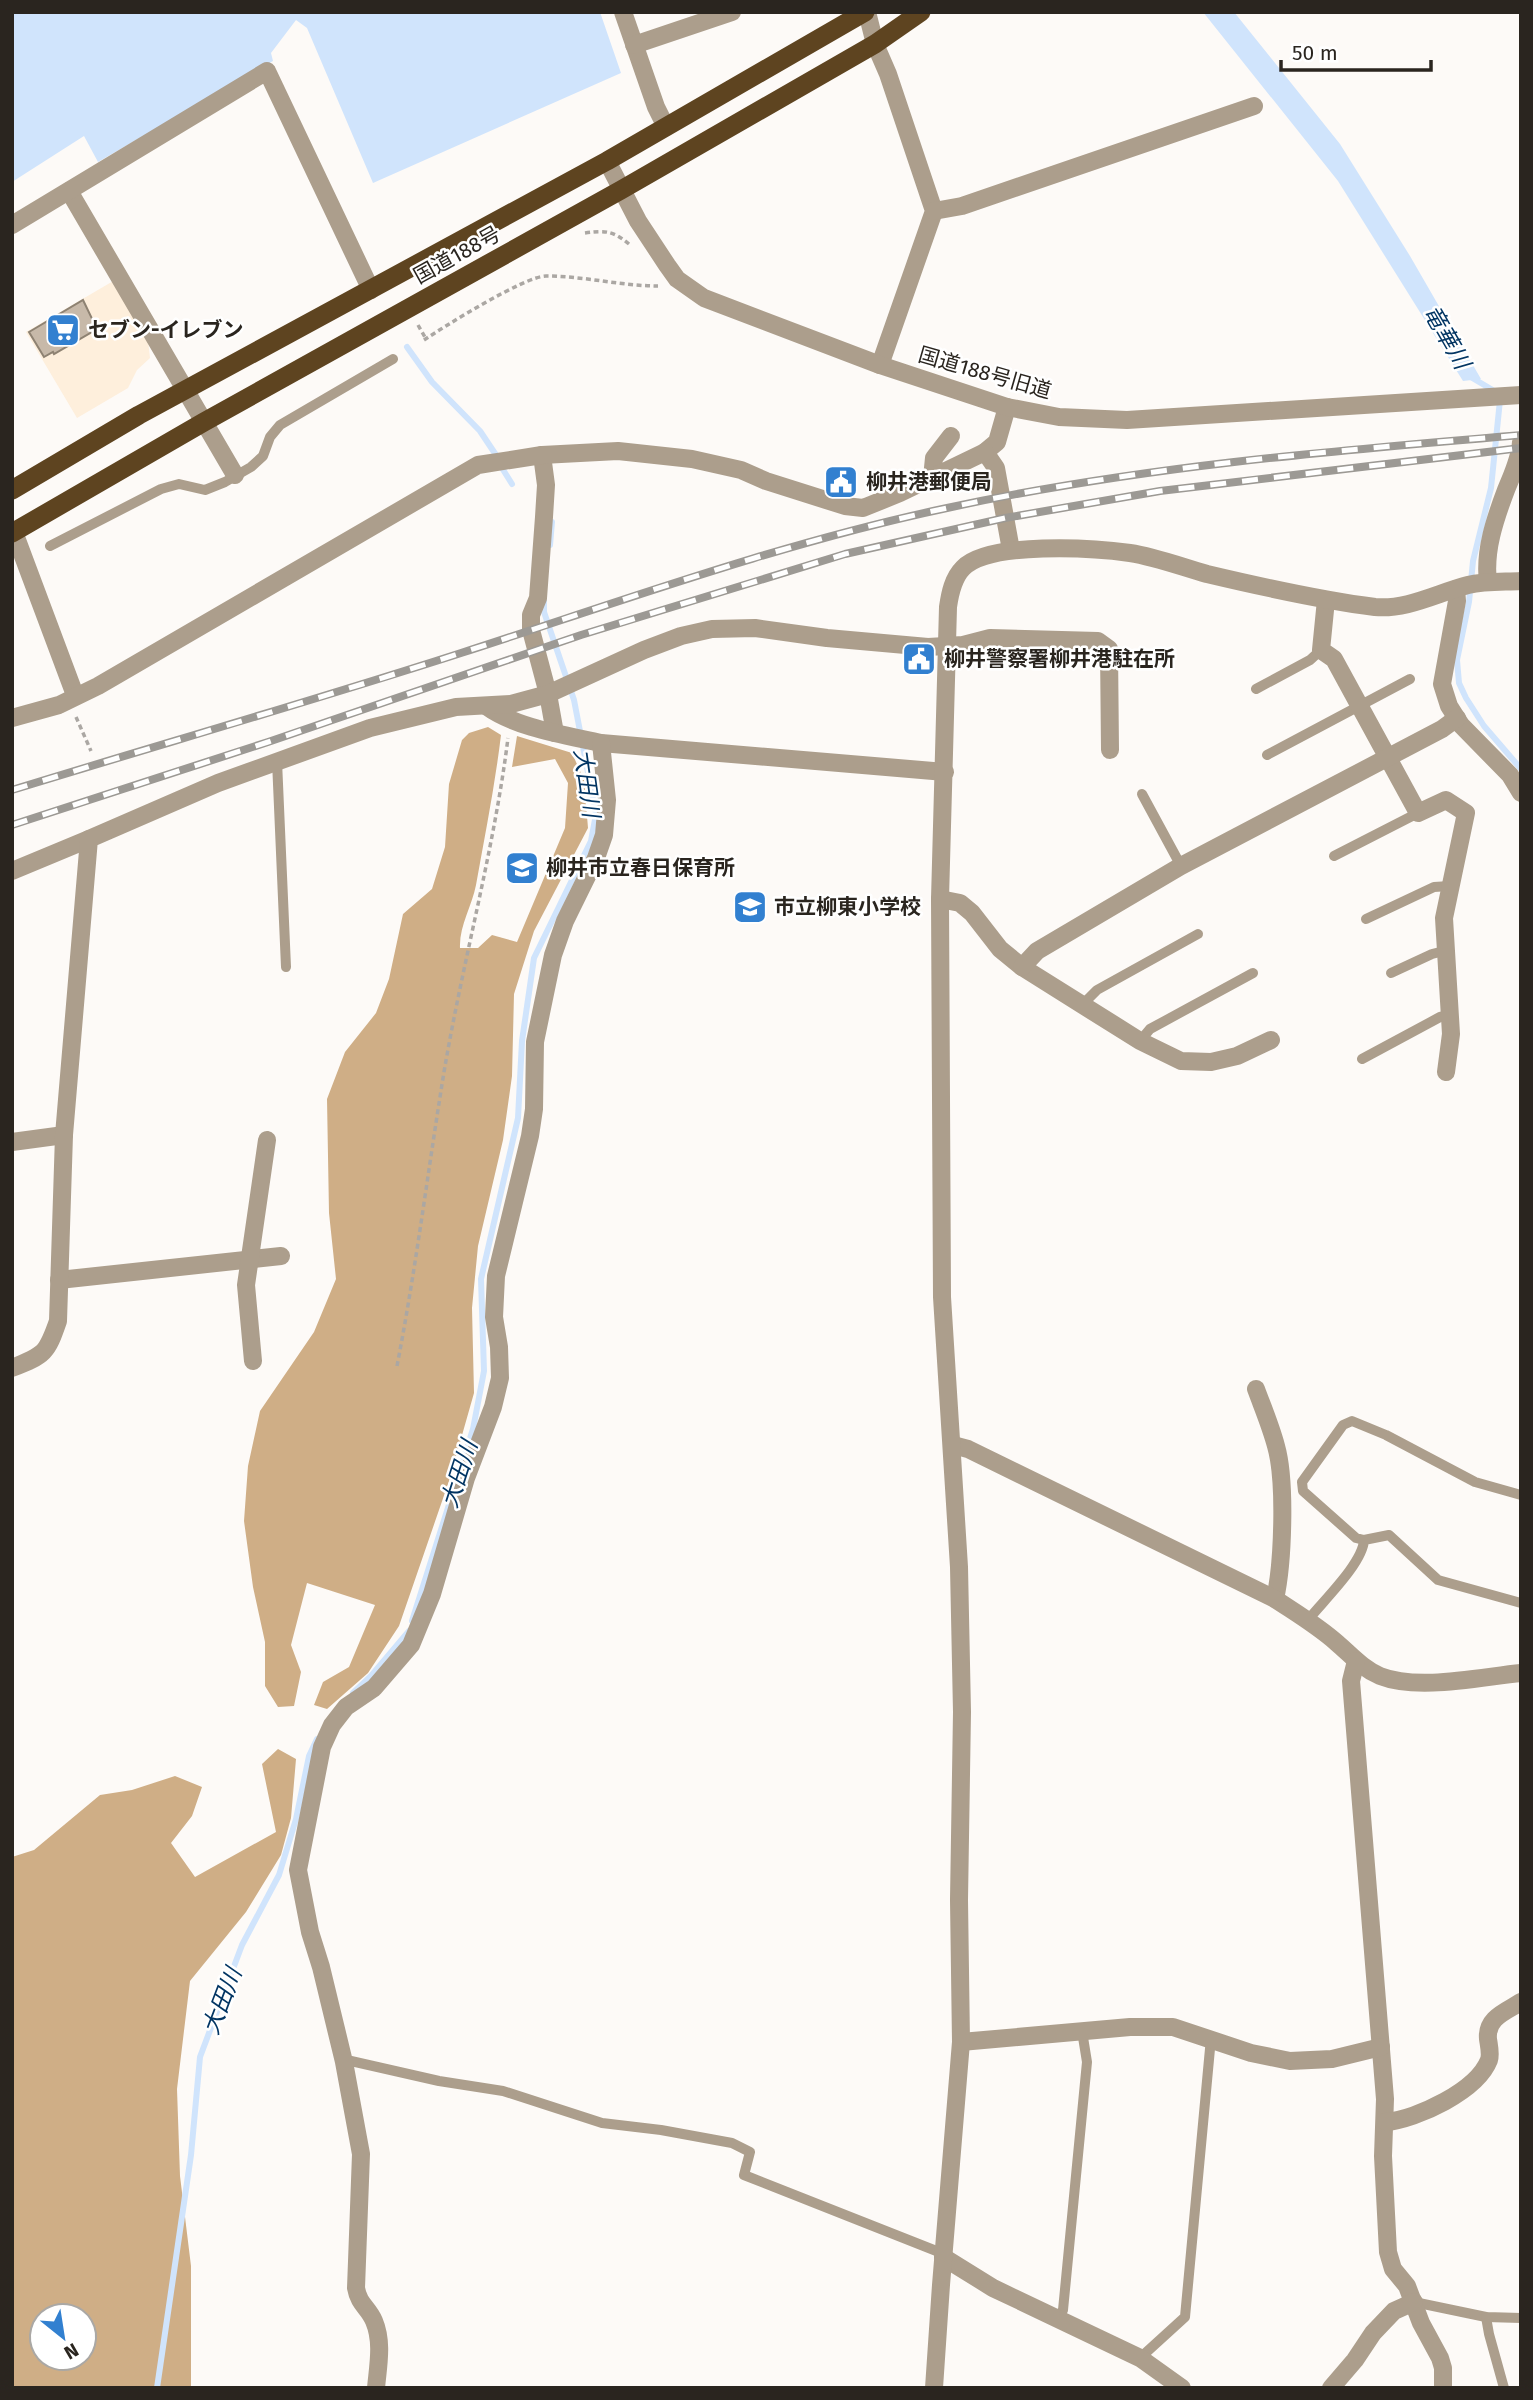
<svg xmlns="http://www.w3.org/2000/svg" width="1533" height="2400" viewBox="0 0 1533 2400" font-family="'Fira Sans','Noto Sans JP',sans-serif">
<style>
.built{fill:#feefdc}
.forest{fill:#cfae86;fill-rule:evenodd}
.water{fill:#d0e4fc}
.lines{fill:none;stroke-linecap:round;stroke-linejoin:round}
.stream{stroke:#d0e4fc;stroke-width:6}
.building{fill:#c7b9a9;stroke:#8e8272;stroke-width:2}
.path{stroke:#aba7a3;stroke-width:3.5;stroke-dasharray:5 3.5;stroke-linecap:butt}
.service{stroke:#ac9e8c;stroke-width:10}
.minor{stroke:#ac9e8c;stroke-width:18}
.tertiary{stroke:#ac9e8c;stroke-width:18}
.trunk{stroke:#5e4420;stroke-width:19}
.rail-casing{stroke:#9c9994;stroke-width:8}
.rail{stroke:#fff;stroke-width:5;stroke-dasharray:16;stroke-linecap:butt}
.labels{text-anchor:middle;stroke-width:5;stroke-linejoin:round;paint-order:stroke}
.street-label{font-size:21px;fill:#2a251f;stroke:#fff}
.poi-label{font-size:21px;font-weight:bold;fill:#2a251f;stroke:#fff;text-anchor:start}
.water-label{font-size:23px;font-style:italic;fill:#023563;stroke:#fff}
</style>
<rect width="100%" height="100%" fill="#fdfaf7"/>
<path class="built" d="M115,280L148,341L150,358L137,370L128,388L77,418L26,332Z"/>
<g class="forest">
<path d="M488,727L501,735C495,785 485,835 476,885C472,906 459,926 460,948H478L492,935L517,942L565,828L568,783L555,759L512,767L517,736L572,753L584,780L588,828L534,931L514,994L512,1076L503,1140L478,1246L472,1308L474,1393L449,1481L399,1626L368,1673L327,1709L314,1705L323,1682L349,1667L375,1605L307,1583L291,1645L301,1672L294,1706L278,1707L265,1686V1642L253,1587L244,1521L248,1466L260,1411L314,1332L336,1279L329,1213L327,1099L345,1052L376,1013L389,979L403,914L432,889L445,847L449,784L462,740L469,733Z"/>
<path d="M278,1749L296,1759L291,1818L281,1855L246,1912L190,1981L177,2089L180,2176L191,2266V2388H12V1857L34,1850L100,1795L132,1790L175,1776L202,1787L192,1816L171,1843L195,1877L276,1832L262,1764ZM42,2316H84V2358H42Z"/>
</g>
<g class="water">
<path d="M12,12H600L621,73L373,183L307,28L296,20L271,53L273,61L98,162L84,136L12,182Z"/>
<path d="M1203,12H1234L1340,144L1410,256L1481,379L1463,381L1338,181Z"/>
</g>
<g class="lines">
<g class="stream">
<path d="M407,347L432,382L480,431L496,455"/>
<path d="M1469,376L1496,392"/>
<path d="M1500,400L1491,488L1473,561L1469,602L1457,660L1459,683L1466,698L1484,726L1521,769"/>
<path d="M502,468L512,484"/>
<path d="M550,545L552,522"/>
<path d="M412,1621L473,1429L484,1371L481,1279L518,1118L522,1041L534,958L591,841L596,814L574,700L544,612V601"/>
<path d="M353,1693L371,1676L409,1631"/>
<path d="M157,2388L191,2155L200,2057L242,1945L279,1875L296,1819L309,1756L317,1739"/>
</g>
</g>
<path class="building" d="M83,300L97,329L54,354L53,352L44,357L29,332Z"/>
<g class="lines">
<g class="path">
<path d="M585,233C606,230 613,231 629,244"/>
<path d="M418,325L426,339"/>
<path d="M424,340C445,326 525,276 546,276C584,276 621,286 658,286"/>
<path d="M76,717L91,751"/>
<path d="M397,1366C416,1268 428,1170 444,1072C463,960 494,850 508,738"/>
</g>
<g class="service">
<path d="M50,546L161,489L179,484L205,490L225,482L251,467L263,456L270,437L280,425L393,359"/>
<path d="M1256,689L1310,660L1321,650"/>
<path d="M1267,755L1410,679"/>
<path d="M277,761L286,967"/>
<path d="M1142,794L1181,866"/>
<path d="M1334,856L1418,813"/>
<path d="M1366,919L1434,887L1450,886"/>
<path d="M1391,973L1432,954L1444,951"/>
<path d="M1082,1005L1097,990L1198,934"/>
<path d="M1140,1041L1150,1029L1253,973"/>
<path d="M1362,1059L1440,1017L1449,1015"/>
<path d="M1364,1540L1356,1538L1303,1491L1302,1482L1343,1425L1352,1421L1386,1435L1475,1482L1521,1495"/>
<path d="M1308,1620C1323,1601 1363,1563 1364,1540L1389,1535L1438,1580L1521,1603"/>
<path d="M344,2062L351,2061L439,2081L503,2091L602,2123L661,2130L732,2143L750,2152L744,2175L944,2254"/>
<path d="M1414,2302L1486,2317L1521,2318"/>
<path d="M1486,2317L1489,2334L1504,2388"/>
<path d="M1058,2318L1063,2310L1087,2062L1082,2031"/>
<path d="M1140,2358L1185,2317L1211,2038"/>
</g>
<g class="minor">
<path d="M623,12L656,107L666,127"/>
<path d="M867,12L875,44L888,74L934,211L880,365"/>
<path d="M634,45L732,12"/>
<path d="M69,191L235,475"/>
<path d="M934,211L962,206L1254,106"/>
<path d="M12,225L267,71L371,290"/>
<path d="M1007,407L997,442L985,452L996,468L1011,550"/>
<path d="M542,455L546,485L544,517L538,598L531,615V630L548,694L555,733"/>
<path d="M932,478L934,458L951,436"/>
<path d="M14,532L75,695"/>
<path d="M1488,582C1484,551 1495,519 1506,490C1512,475 1520,459 1521,442"/>
<path d="M1456,589L1457,601L1442,684L1449,706L1461,725L1510,775L1521,793"/>
<path d="M1326,600L1321,650L1334,659L1418,813L1446,800L1466,813L1444,918L1451,1034L1446,1072"/>
<path d="M486,706C516,728 565,735 601,743L945,772"/>
<path d="M12,718L59,705L98,686L478,465L542,455L618,451L692,459L741,470L766,481L845,506L863,508L900,493L985,452"/>
<path d="M12,871L89,839"/>
<path d="M940,899L960,903L972,913L1000,949L1022,967L1140,1041L1181,1061L1211,1062L1237,1056L1271,1040"/>
<path d="M1022,967L1037,951L1181,866L1442,729L1457,718"/>
<path d="M12,1142L64,1135"/>
<path d="M59,1280L281,1256"/>
<path d="M253,1361L246,1285L267,1140"/>
<path d="M12,1368C45,1355 47,1353 58,1321L64,1135L89,839L218,783L370,728L456,707L511,704L548,694L644,650L681,636L712,629L755,628L827,638L928,647L963,645L990,638L1098,641L1109,649L1110,750"/>
<path d="M1256,1389C1263,1408 1271,1427 1276,1446C1286,1481 1283,1563 1275,1599"/>
<path d="M953,1445L968,1449L1275,1599C1296,1613 1318,1626 1337,1643C1351,1655 1363,1669 1380,1676C1418,1691 1480,1677 1521,1673"/>
<path d="M1356,1661L1351,1681L1385,2099L1383,2156L1388,2252L1393,2269L1407,2286L1421,2323L1440,2358L1443,2368V2388"/>
<path d="M961,2042L1130,2027H1173L1251,2053L1290,2061L1332,2059L1381,2047"/>
<path d="M1386,2122C1417,2119 1477,2091 1489,2060C1491,2054 1489,2046 1488,2039C1486,2018 1505,2012 1521,2002"/>
<path d="M943,2257L993,2288L1140,2358L1182,2388"/>
<path d="M376,2388C378,2366 383,2342 374,2321C368,2307 359,2305 356,2288L361,2154L344,2062L321,1967L310,1932L298,1870L322,1747L332,1725L346,1707L374,1688L411,1645L432,1594L466,1478L493,1407L500,1378L499,1347L494,1317L496,1276L530,1136L534,1109L535,1042L553,955L565,921L596,858L604,835L607,800L601,743"/>
<path d="M934,2388L941,2285L961,2042L959,1900L962,1712L959,1567L942,1297L940,899L948,607C950,593 953,578 963,568C989,541 1094,548 1130,553C1156,557 1182,567 1207,574C1262,587 1319,600 1375,607C1407,610 1437,593 1468,585C1485,581 1503,582 1521,581"/>
<path d="M1331,2388L1355,2360L1373,2333L1394,2311L1414,2302"/>
</g>
<path class="tertiary" d="M607,161L638,221L667,265L677,279L704,298L880,365L1007,407L1059,417L1127,420L1521,395"/>
<g class="trunk">
<path d="M12,490L139,415L607,161L865,12"/>
<path d="M12,533L204,422L621,190L875,44L921,12"/>
</g>
<g class="rail-casing">
<g id="rail">
<path d="M12,790C162,744 312,701 461,653C622,601 781,543 947,508C1136,467 1329,451 1521,435"/>
<path d="M12,825L268,742L581,635L845,554L1005,518L1160,491L1521,448"/>
</g>
</g>
<use href="#rail" class="rail"/>
</g>
<defs>
<g id="supermarket-square" transform="scale(1.75)"><rect x="-9" y="-9" width="18" height="18" rx="4" fill="#3280d0" stroke="#fff"/><path d="M-6-5.5h2.5l.6 2H6L4.5 2H-2.5L-4.4-4H-6ZM-1.5 3.2a1.3 1.3 0 1 0 .1 0ZM3 3.2a1.3 1.3 0 1 0 .1 0Z" fill="#fff"/></g>
<g id="civic-square" transform="scale(1.75)"><rect x="-9" y="-9" width="18" height="18" rx="4" fill="#3280d0" stroke="#fff"/><path d="M-.6-6.5H3V-4.5H.6V-3L4-1V1h2V6H-6V1h2V-1L-.6-3ZM-1.2 2.5V6h2.4V2.5Z" fill="#fff"/></g>
<g id="school-square" transform="scale(1.75)"><rect x="-9" y="-9" width="18" height="18" rx="4" fill="#3280d0" stroke="#fff"/><path d="M0-5L7-2L0 1L-7-2ZM-4 1L0 2.5L4 1V4Q0 6-4 4Z" fill="#fff"/></g>
</defs>
<g fill-rule="evenodd">
<use href="#supermarket-square" x="63" y="330"/>
<use href="#civic-square" x="841" y="482"/>
<use href="#civic-square" x="919" y="659"/>
<use href="#school-square" x="522" y="868"/>
<use href="#school-square" x="750" y="907"/>
</g>
<g class="labels">
<g class="street-label">
<text transform="translate(457 255) rotate(-29)" y="7">国道188号</text>
<text transform="translate(985 373) rotate(16)" y="7">国道188号旧道</text>
</g>
<g class="poi-label">
<text x="88" y="337">セブン-イレブン</text>
<text x="866" y="489">柳井港郵便局</text>
<text x="944" y="666">柳井警察署柳井港駐在所</text>
<text x="546" y="875">柳井市立春日保育所</text>
<text x="774" y="914">市立柳東小学校</text>
</g>
<g class="water-label">
<text transform="translate(1447 337) rotate(60)" y="8">竜華川</text>
<text transform="translate(587 783) rotate(82)" y="8">大田川</text>
<text transform="translate(459 1474) rotate(-72)" y="8">大田川</text>
<text transform="translate(222 2001) rotate(-69)" y="8">大田川</text>
</g>
</g>
<rect width="1533" height="2400" fill="none" stroke="#2a251f" stroke-width="28"/>
<g transform="translate(63 2337) rotate(150)"><circle r="33" fill="#ffffff" stroke="#aaa8a5" stroke-width="2"/>
<path d="M0-5L12 26L0 18L-12 26Z" fill="#3280d0"/>
<text y="-10" font-size="19" font-weight="bold" text-anchor="middle" fill="#2a251f">N</text>
</g>
<path d="M1281 60v10h150v-10" fill="none" stroke="#2a251f" stroke-width="3.5"/>
<text x="1292" y="60" font-size="21" fill="#2a251f" stroke="#ffffff" stroke-width="5" paint-order="stroke">50 m</text>
</svg>
